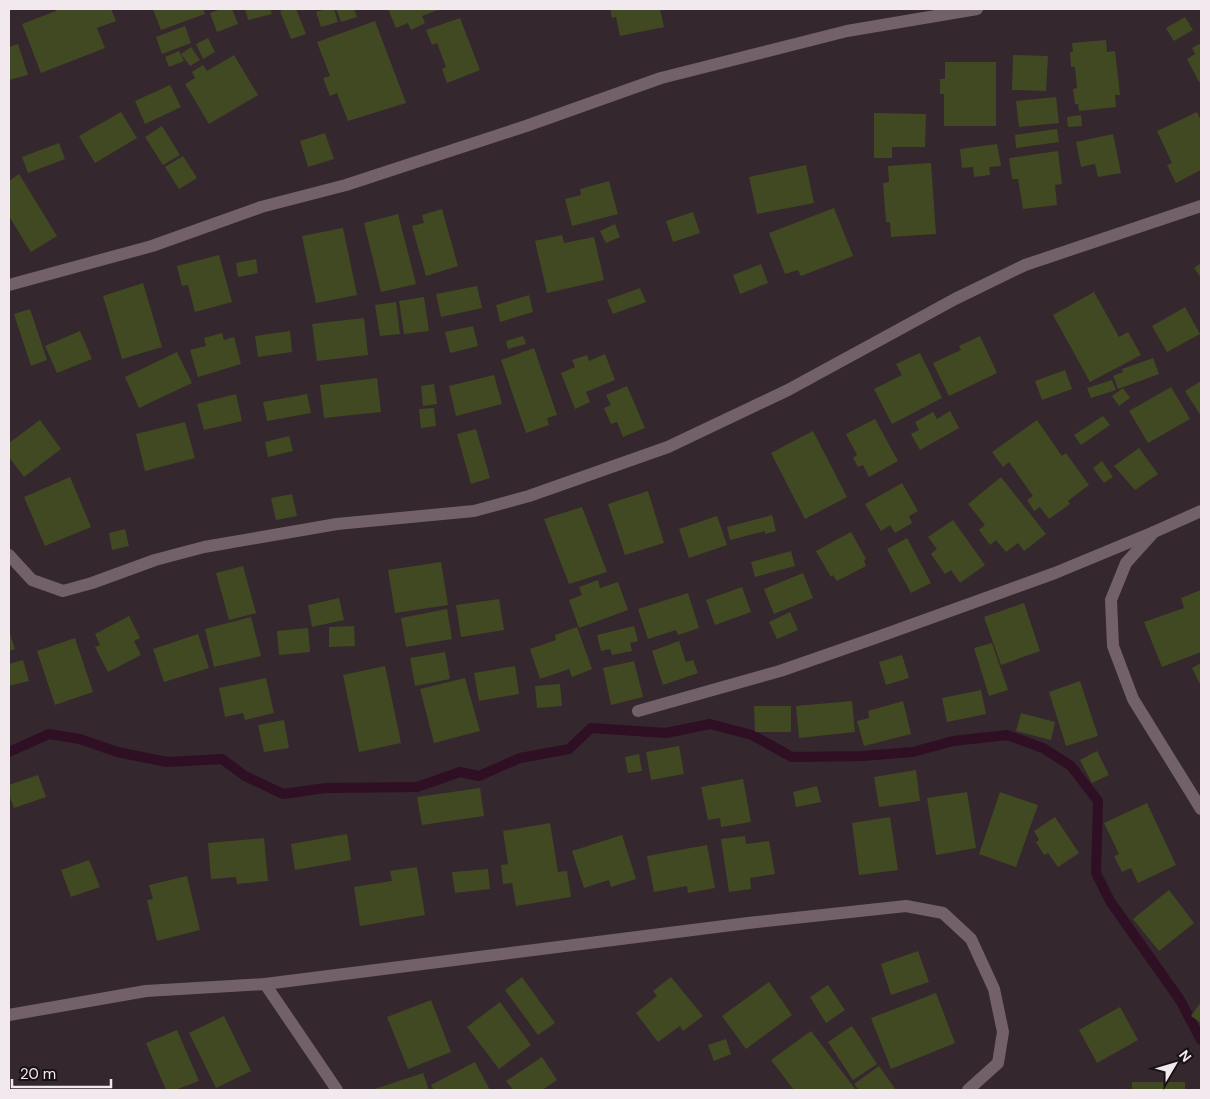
<svg xmlns="http://www.w3.org/2000/svg" width="1210" height="1099" viewBox="0 0 1210 1099" font-family="'DM Sans',sans-serif">
<style>
.lines{fill:none;stroke-linecap:round;stroke-linejoin:round}
.stream{stroke:#2f0f23;stroke-width:10}
.building{fill:#414922}
.street{stroke:#73616a;stroke-width:12}
</style>
<rect width="100%" height="100%" fill="#34272e"/>
<g class="lines">
<path class="stream" d="M9,752L49,734L80,739L117,752L167,762L222,759L245,776L283,794L325,788L417,787L460,772L479,776L520,758L569,749L591,728L666,733L710,724L752,735L792,757L862,756L913,752L953,741L1007,735L1043,748L1071,766L1098,801L1096,873L1110,901L1180,1000L1201,1040"/>
</g>
<g class="building">
<path d="M55,9H111L116,21L97,28L105,48L41,73L22,24L56,11Z"/>
<path d="M153,9H203L205,14L161,30Z"/>
<path d="M221,9H232L238,24L217,32L210,13Z"/>
<path d="M245,9H270L272,14L248,20Z"/>
<path d="M286,9H296L306,34L291,39L280,11Z"/>
<path d="M326,9H334L338,22L321,27L316,12Z"/>
<path d="M336,9H354L357,17L341,22Z"/>
<path d="M388,9H440L422,16L425,23L411,30L408,23L396,28Z"/>
<path d="M610,9H660L664,27L620,36L616,17L612,18Z"/>
<path d="M1185,17L1193,30L1174,41L1166,28Z"/>
<path d="M460,18L480,70L447,83L442,69L446,67L437,43L432,45L426,30Z"/>
<path d="M375,21L406,103L348,121L337,93L330,96L323,78L330,76L317,42Z"/>
<path d="M185,26L191,43L162,54L156,37Z"/>
<path d="M208,38L215,52L203,59L196,44Z"/>
<path d="M1106,40L1107,52L1115,51L1120,95H1115L1116,107L1079,111L1078,104H1075L1073,89L1077,88L1075,67H1071L1070,52H1073L1072,43Z"/>
<path d="M1201,43V81L1199,82L1187,59L1195,54L1192,48Z"/>
<path d="M18,44L28,75L9,80V47Z"/>
<path d="M191,47L200,60L190,66L181,54Z"/>
<path d="M179,51L184,61L169,67L165,57Z"/>
<path d="M234,55L258,95L209,124L185,84L195,78L192,72L203,65L207,71Z"/>
<path d="M1013,55L1048,56L1046,91L1012,90Z"/>
<path d="M945,62H996V126H944V94H940V79H945Z"/>
<path d="M170,85L181,107L145,124L135,101Z"/>
<path d="M1056,97L1059,123L1019,127L1016,101Z"/>
<path d="M121,112L137,138L95,163L79,136Z"/>
<path d="M1197,112L1201,121V170L1176,183L1167,165L1172,163L1157,131Z"/>
<path d="M874,113L926,114L925,147H892V158H874Z"/>
<path d="M1081,115L1082,126L1068,127L1067,117Z"/>
<path d="M162,126L180,155L163,165L145,137Z"/>
<path d="M1057,129L1059,142L1016,148L1015,135Z"/>
<path d="M325,133L334,159L308,167L300,141Z"/>
<path d="M1113,134L1121,173L1098,177L1095,164L1081,167L1076,142Z"/>
<path d="M59,143L65,159L28,173L22,157Z"/>
<path d="M997,144L1001,166L989,167L990,175L974,177L973,167L962,168L960,149Z"/>
<path d="M1058,151L1062,184L1055,185L1057,205L1023,209L1018,179H1012L1009,158Z"/>
<path d="M183,156L197,178L179,189L165,167Z"/>
<path d="M931,163L936,234L891,237L890,222H886L883,183L889,182L888,166Z"/>
<path d="M806,165L814,203L757,214L749,177Z"/>
<path d="M19,174L57,236L31,252L9,216V181Z"/>
<path d="M609,181L618,214L572,226L565,199L581,195L580,189Z"/>
<path d="M834,208L853,256L801,276L798,270L785,274L769,233Z"/>
<path d="M442,209L458,266L426,276L412,226L424,223L422,215Z"/>
<path d="M693,212L700,233L673,242L666,221Z"/>
<path d="M398,214L416,284L381,292L364,223Z"/>
<path d="M615,224L620,237L606,243L600,231Z"/>
<path d="M343,228L357,295L316,303L302,236Z"/>
<path d="M562,235L564,243L594,237L604,280L547,293L535,241Z"/>
<path d="M219,255L232,302L195,312L188,285L182,286L177,266Z"/>
<path d="M256,259L258,273L238,277L236,263Z"/>
<path d="M1201,263V278L1194,268Z"/>
<path d="M761,264L768,283L740,294L733,275Z"/>
<path d="M143,283L162,347L122,359L103,296Z"/>
<path d="M477,286L482,308L441,317L436,294Z"/>
<path d="M640,288L646,302L613,314L607,300Z"/>
<path d="M1094,292L1119,337L1128,332L1141,355L1090,382L1053,315Z"/>
<path d="M529,295L533,312L500,322L496,305Z"/>
<path d="M424,297L429,331L404,334L399,301Z"/>
<path d="M396,302L400,334L380,336L375,305Z"/>
<path d="M1185,307L1200,334L1167,352L1152,326Z"/>
<path d="M30,309L47,360L31,366L14,314Z"/>
<path d="M364,318L368,355L317,361L312,324Z"/>
<path d="M473,326L478,346L450,353L445,332Z"/>
<path d="M80,331L92,359L57,373L45,346Z"/>
<path d="M290,331L292,352L258,357L255,336Z"/>
<path d="M222,333L224,340L234,337L241,364L198,377L190,350L206,346L204,338Z"/>
<path d="M523,336L526,344L508,349L506,341Z"/>
<path d="M980,336L997,373L949,396L933,363L961,350L959,346Z"/>
<path d="M534,348L557,415L547,418L549,425L526,433L501,360Z"/>
<path d="M177,352L192,383L139,408L125,377Z"/>
<path d="M920,353L942,398L892,424L874,389L902,375L896,364Z"/>
<path d="M605,354L615,380L586,392L590,402L575,409L561,373L575,367L572,360L587,355L589,361Z"/>
<path d="M1153,358L1159,374L1118,389L1113,376L1123,372L1122,369Z"/>
<path d="M1065,370L1072,389L1042,400L1035,381Z"/>
<path d="M494,375L502,404L456,416L449,386Z"/>
<path d="M377,378L381,412L324,418L320,385Z"/>
<path d="M1112,380L1116,390L1091,398L1087,388Z"/>
<path d="M1201,381V416L1185,391Z"/>
<path d="M434,384L437,404L423,406L421,386Z"/>
<path d="M627,386L645,428L623,437L617,422L611,424L604,408L611,405L606,395Z"/>
<path d="M1171,387L1190,419L1148,443L1129,411Z"/>
<path d="M1123,388L1130,398L1119,406L1112,396Z"/>
<path d="M236,394L242,421L204,430L197,404Z"/>
<path d="M307,394L311,413L267,421L263,402Z"/>
<path d="M434,408L436,426L421,428L419,409Z"/>
<path d="M950,411L959,428L920,450L911,434L919,430L915,422L933,412L937,419Z"/>
<path d="M1103,416L1110,425L1081,445L1074,435Z"/>
<path d="M875,419L898,461L869,477L863,465L858,467L853,458L857,455L846,434Z"/>
<path d="M40,420L61,449L24,477L9,457V443Z"/>
<path d="M1037,420L1062,456L1066,453L1089,485L1068,501L1070,504L1049,519L1040,507L1034,511L1027,500L1033,496L1009,462L1003,467L992,452Z"/>
<path d="M185,422L195,458L145,471L136,434Z"/>
<path d="M476,429L490,478L471,484L457,434Z"/>
<path d="M813,431L847,497L805,519L771,453Z"/>
<path d="M289,436L293,451L268,457L265,442Z"/>
<path d="M1139,448L1158,474L1135,490L1114,466Z"/>
<path d="M1102,461L1113,477L1104,483L1093,468Z"/>
<path d="M70,477L91,527L45,546L24,497Z"/>
<path d="M1001,477L1046,534L1024,551L1018,543L1006,552L996,540L990,545L979,530L985,525L968,504Z"/>
<path d="M902,483L918,511L909,516L912,523L895,533L890,525L881,531L865,504Z"/>
<path d="M648,491L664,543L625,555L608,504Z"/>
<path d="M292,494L297,516L276,520L271,498Z"/>
<path d="M582,507L607,572L569,584L544,519Z"/>
<path d="M772,515L776,531L765,534V531L730,540L727,527Z"/>
<path d="M717,516L727,545L689,558L679,529Z"/>
<path d="M953,520L985,565L960,583L951,570L945,574L931,554L937,549L928,537Z"/>
<path d="M125,529L129,546L112,550L109,533Z"/>
<path d="M851,532L866,559L864,560L866,566L837,581L833,575L831,577L816,551Z"/>
<path d="M907,538L931,583L911,593L887,549Z"/>
<path d="M791,551L795,566L755,577L751,562Z"/>
<path d="M441,562L448,605L395,613L388,570Z"/>
<path d="M243,566L256,613L229,620L216,573Z"/>
<path d="M803,573L813,598L774,614L764,589Z"/>
<path d="M598,580L600,588L618,582L628,610L579,628L569,600L582,595L579,587Z"/>
<path d="M742,587L751,612L715,625L706,600Z"/>
<path d="M1201,590V652L1162,667L1144,622L1184,608L1181,598Z"/>
<path d="M688,593L699,628L678,635L676,630L648,639L638,609Z"/>
<path d="M339,598L344,620L312,627L308,605Z"/>
<path d="M499,599L504,630L461,637L456,605Z"/>
<path d="M1024,603L1040,651L1001,665L984,617Z"/>
<path d="M447,609L452,639L406,647L401,618Z"/>
<path d="M790,612L798,630L777,639L769,622Z"/>
<path d="M129,616L140,638L134,641L141,655L108,672L95,647L100,645L95,634Z"/>
<path d="M251,617L261,656L214,667L205,629Z"/>
<path d="M354,626L355,646L329,647V627Z"/>
<path d="M634,626L638,641L630,643L632,651L612,655L610,649L601,651L597,635Z"/>
<path d="M577,627L592,669L572,677L569,669L540,679L530,649L556,640L555,635Z"/>
<path d="M308,628L310,652L279,655L277,631Z"/>
<path d="M9,631L15,649L9,651Z"/>
<path d="M198,634L209,668L164,682L153,649Z"/>
<path d="M75,638L93,692L55,705L37,651Z"/>
<path d="M679,641L686,662L693,660L698,673L663,685L652,651Z"/>
<path d="M992,643L1008,690L989,696L974,648Z"/>
<path d="M445,652L450,679L415,686L410,658Z"/>
<path d="M902,655L909,678L886,685L879,662Z"/>
<path d="M23,660L29,681L9,686V664Z"/>
<path d="M634,661L643,697L611,705L603,668Z"/>
<path d="M1201,663V686L1192,668Z"/>
<path d="M385,666L401,743L359,752L343,675Z"/>
<path d="M515,666L519,694L479,701L474,673Z"/>
<path d="M266,678L274,713L245,720L243,713L225,717L219,688Z"/>
<path d="M465,678L480,731L434,743L420,689Z"/>
<path d="M1080,681L1098,736L1066,746L1049,692Z"/>
<path d="M560,684L562,706L537,708L535,686Z"/>
<path d="M981,690L986,714L947,722L942,698Z"/>
<path d="M852,701L855,732L799,738L796,706Z"/>
<path d="M903,701L911,734L864,746L857,721L869,718L868,711Z"/>
<path d="M754,706H791V732H755Z"/>
<path d="M1021,713L1055,722L1051,740L1016,731Z"/>
<path d="M284,720L289,748L264,752L258,725Z"/>
<path d="M679,746L684,774L651,780L646,752Z"/>
<path d="M1097,751L1109,775L1092,783L1080,760Z"/>
<path d="M639,754L642,771L628,773L625,757Z"/>
<path d="M916,770L920,801L879,807L874,777Z"/>
<path d="M38,775L46,797L14,808L9,795V785Z"/>
<path d="M743,779L751,822L721,827L720,818L708,820L701,787Z"/>
<path d="M817,786L821,802L796,807L793,792Z"/>
<path d="M480,788L484,816L422,825L417,797Z"/>
<path d="M967,792L976,848L936,855L927,798Z"/>
<path d="M1000,792L1038,805L1016,867L979,854Z"/>
<path d="M1147,803L1176,865L1138,883L1131,868L1122,872L1114,856L1119,854L1104,823Z"/>
<path d="M890,817L898,870L859,875L852,823Z"/>
<path d="M1055,817L1079,853L1058,867L1048,853L1044,855L1036,842L1039,840L1034,831Z"/>
<path d="M550,823L558,872L567,871L571,897L516,906L512,883L503,884L501,865L508,864L503,831Z"/>
<path d="M347,834L351,860L295,870L291,844Z"/>
<path d="M622,835L636,879L611,887L609,880L584,888L572,851Z"/>
<path d="M745,836L746,844L769,841L775,874L750,878L751,889L729,892L721,839Z"/>
<path d="M264,838L268,881L237,884L236,877L211,879L208,843Z"/>
<path d="M707,845L715,888L688,893L687,886L654,892L647,856Z"/>
<path d="M89,860L100,887L71,897L61,870Z"/>
<path d="M417,867L425,915L360,926L354,887L392,881L390,871Z"/>
<path d="M488,869L490,889L455,893L452,872Z"/>
<path d="M187,876L200,930L157,941L147,900L153,899L149,885Z"/>
<path d="M1169,890L1194,923L1159,951L1133,919Z"/>
<path d="M918,951L929,982L891,995L881,964Z"/>
<path d="M522,977L555,1023L538,1035L505,990Z"/>
<path d="M671,977L703,1016L683,1031L680,1026L658,1042L636,1013L657,996L653,991Z"/>
<path d="M769,982L792,1015L746,1049L722,1016Z"/>
<path d="M828,985L845,1010L826,1023L810,997Z"/>
<path d="M936,993L955,1043L891,1069L871,1018Z"/>
<path d="M431,1000L451,1052L408,1069L387,1017Z"/>
<path d="M500,1002L531,1045L499,1069L467,1027Z"/>
<path d="M1201,1002V1023L1191,1016Z"/>
<path d="M1120,1007L1138,1040L1097,1063L1079,1030Z"/>
<path d="M224,1016L251,1071L216,1088L189,1033Z"/>
<path d="M852,1026L877,1064L853,1080L828,1042Z"/>
<path d="M177,1030L199,1081L175,1090H166L146,1043Z"/>
<path d="M811,1031L856,1090H794L771,1060Z"/>
<path d="M726,1039L731,1054L714,1061L708,1045Z"/>
<path d="M542,1057L557,1080L542,1090H513L506,1081Z"/>
<path d="M475,1062L490,1090H434L431,1085Z"/>
<path d="M879,1066L896,1090H859L854,1084Z"/>
<path d="M423,1073L429,1090H372Z"/>
<rect x="1132" y="1082" width="53" height="8"/>
</g>
<g class="lines">
<g class="street">
<path d="M9,285L152,246L261,207L346,185L526,126L661,78L847,31L977,9"/>
<path d="M1201,511L1154,532L1126,563L1111,600L1113,646L1133,699L1201,809"/>
<path d="M9,555L32,580L63,591L92,583L155,560L204,547L337,524L474,511L529,496L668,447L788,390L955,299L1025,265L1201,206"/>
<path d="M638,711L780,671L875,638L1055,573L1154,532"/>
<path d="M265,984L337,1090"/>
<path d="M9,1015L146,991L265,984L748,923L906,906L943,913L971,939L994,989L1003,1032L998,1063L968,1090"/>
</g>
</g>
<rect width="1210" height="1099" fill="none" stroke="#f1e9ed" stroke-width="20"/>
<g transform="translate(1175 1064) rotate(52)" stroke="#181215" stroke-width="4" paint-order="stroke">
<path d="M0-4L9 19L0 12L-9 19Z" fill="#f1e9ed"/>
<text y="-8" font-size="14" font-weight="bold" text-anchor="middle" fill="#f1e9ed">N</text>
</g>
<path d="M12 1079v8h99v-8" fill="none" stroke="#f1e9ed" stroke-width="2.5"/>
<text x="20" y="1079" font-size="15" fill="#f1e9ed" stroke="#181215" stroke-width="4" paint-order="stroke">20 m</text>
</svg>
